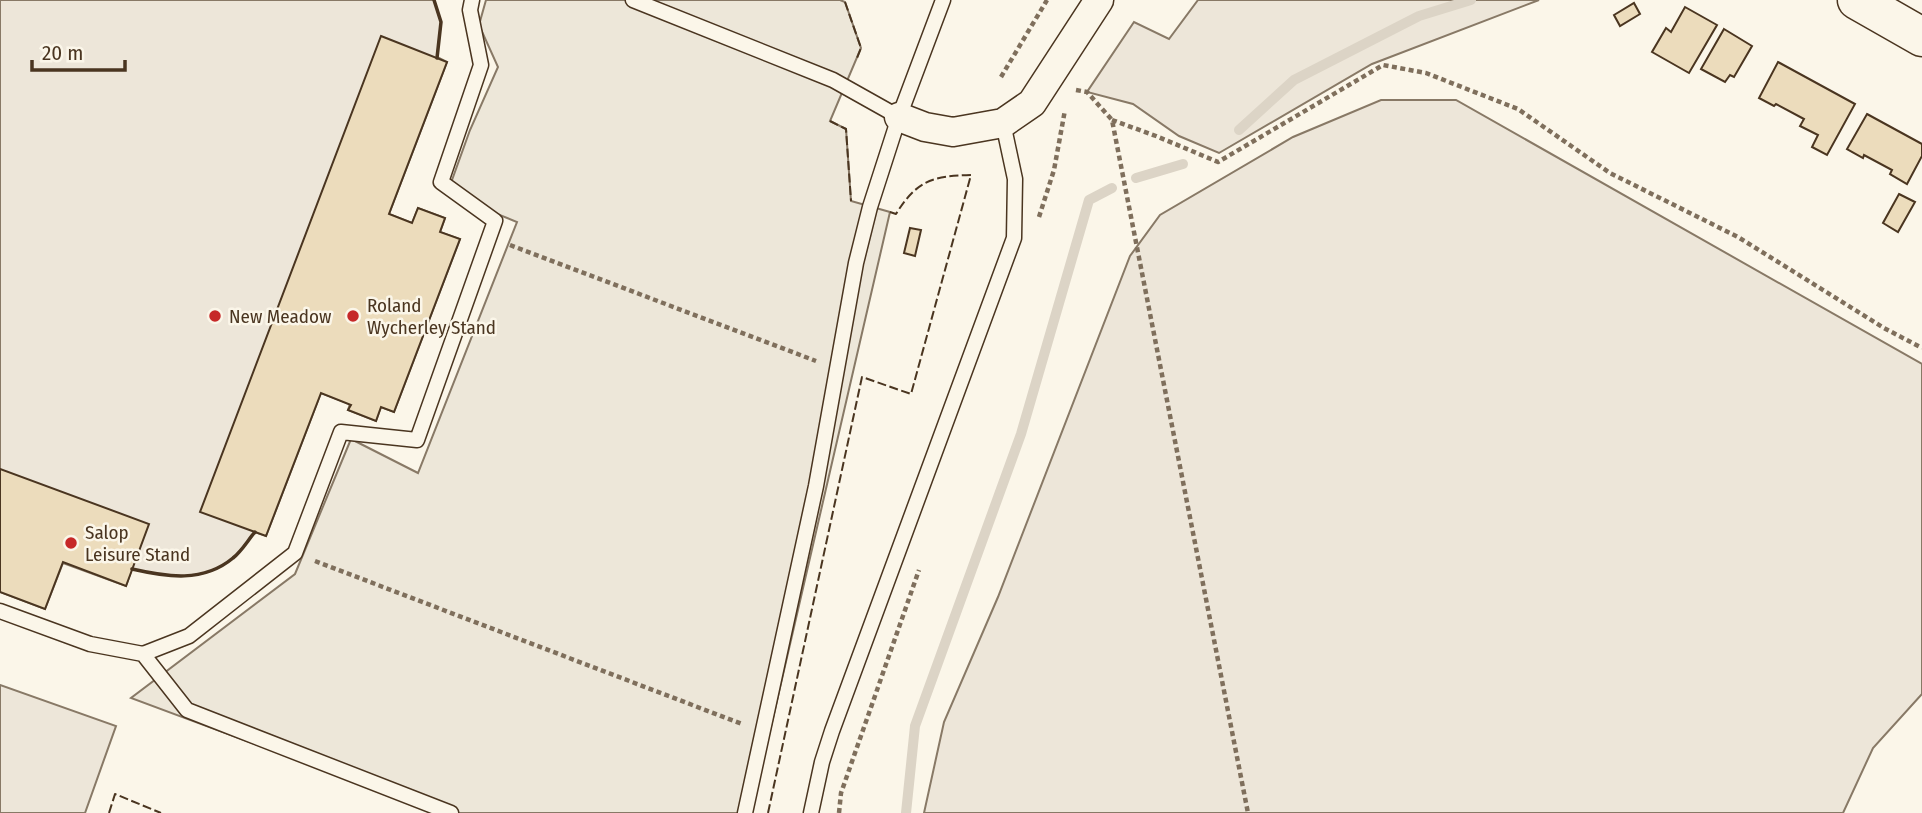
<svg xmlns="http://www.w3.org/2000/svg" width="1922" height="813" viewBox="0 0 1922 813" font-family="'Fira Sans Condensed',sans-serif">
<style>
.green{fill:#ede6d9;stroke:#887966;stroke-width:2}
.parking{fill:#ede7d9;stroke:#887966;stroke-width:2}
.lines{fill:none;stroke-linecap:round;stroke-linejoin:round}
.stream{stroke:#dcd4c6;stroke-width:10}
.building{fill:#ecdcbc;stroke:#4a3520;stroke-width:2}
.lane-casing{stroke:#4a3520;stroke-width:17}
.street-casing{stroke:#4a3520;stroke-width:31}
.secondary-casing{stroke:#4a3520;stroke-width:41}
.path{stroke:#7f6f5c;stroke-width:4.5;stroke-dasharray:5 3.5;stroke-linecap:butt}
.lane{stroke:#fbf6e9;stroke-width:14}
.street{stroke:#fbf6e9;stroke-width:28}
.secondary{stroke:#fbf6e9;stroke-width:38}
.fence{stroke:#4a3520;stroke-width:2;stroke-dasharray:9 3.5;stroke-linecap:butt}
.wall{stroke:#4a3520;stroke-width:3.5}
.poi-dot{fill:#c62828;stroke:#fbf6e9;stroke-width:2.5}
.labels{text-anchor:middle;stroke-width:5;stroke-linejoin:round;paint-order:stroke}
.poi-label{font-size:19px;fill:#4a3520;stroke:#fbf6e9;text-anchor:start}
</style>
<rect width="100%" height="100%" fill="#fbf6e9"/>
<g class="green">
<path d="M0,0H434L441,22L437,57L447,62L389,214L412,223L418,208L445,218L440,232L460,239L394,412L381,407L376,421L348,410L350,404L321,393L266,536L255,532C248,540 241,551 233,558C203,583 167,577 132,569L126,586L63,563L45,609L0,592Z"/>
<path d="M1198,0H1539L1372,64L1219,153L1179,136L1133,104L1087,92L1134,22L1169,39Z"/>
<path d="M1381,100H1456L1922,364V694L1873,748L1843,813H924L944,722L998,597L1130,256L1160,215L1293,137Z"/>
<path d="M0,685L116,726L85,813H0Z"/>
</g>
<path class="parking" d="M486,0H840L845,2L861,48L830,121L846,129L851,201L890,212L751,813H440L131,698L295,574L351,439L418,473L517,222L447,194L470,130L498,67L479,25Z"/>
<g class="lines">
<g class="stream">
<path d="M1239,130L1294,80L1419,16L1471,0"/>
<path d="M1136,178L1183,164"/>
<path d="M906,813L915,726L1021,434L1089,200L1112,188"/>
</g>
</g>
<g class="building">
<path d="M1634,3L1640,14L1620,26L1614,15Z"/>
<path d="M1685,7L1717,25L1689,73L1652,52L1666,28L1671,32Z"/>
<path d="M1724,29L1752,46L1734,77L1730,75L1725,82L1701,69Z"/>
<path d="M381,36L447,62L389,214L412,223L418,208L445,218L440,232L460,239L394,412L381,407L376,421L348,410L351,405L321,393L266,536L200,512Z"/>
<path d="M1778,62L1855,104L1827,155L1812,147L1818,135L1800,126L1804,119L1776,104L1774,106L1759,98Z"/>
<path d="M1867,114L1922,144V156L1907,184L1890,174L1892,170L1864,155L1863,158L1847,149Z"/>
<path d="M1899,194L1915,202L1898,232L1883,223Z"/>
<path d="M910,228L921,230L915,256L904,253Z"/>
<path d="M0,469L149,524L126,586L63,562L45,609L0,592Z"/>
</g>
<g class="lines">
<g class="lane-casing">
<g id="lane">
<path d="M633,0L833,80L899,117"/>
<path d="M0,611L90,644L143,654L187,710L451,813"/>
<path d="M143,654L189,636L295,553L341,432L417,440L495,221L441,182L481,65L470,10L472,0"/>
<path d="M745,813L816,486L856,263L870,207L899,117L943,0"/>
<path d="M811,813L822,762L832,731L1014,238L1015,179L1003,123"/>
</g>
</g>
<g class="street-casing">
<path id="street" d="M899,117L925,127L953,132L1003,123L1032,103L1099,0"/>
</g>
<g class="secondary-casing">
<path id="secondary" d="M1857,0L1922,37"/>
</g>
<g class="path">
<path d="M1001,77L1047,0"/>
<path d="M1076,90L1087,92L1112,120L1248,813"/>
<path d="M1112,120L1156,136L1218,162L1383,65L1426,73L1518,109L1610,173L1738,237L1884,328L1922,348"/>
<path d="M1039,217L1054,170L1065,110"/>
<path d="M510,245L816,361"/>
<path d="M315,561L742,724"/>
<path d="M839,813L841,793L919,570"/>
</g>
<use href="#lane" class="lane"/>
<use href="#street" class="street"/>
<use href="#secondary" class="secondary"/>
<g class="fence">
<path d="M845,2L861,48L857,58"/>
<path d="M830,121L846,129L851,201"/>
<path d="M109,813L115,794L161,813"/>
<path d="M768,813L862,377L911,394L971,175C933,176 917,180 896,214L890,212"/>
</g>
<g class="wall">
<path d="M434,0L441,22L437,58"/>
<path d="M132,569C167,577 203,583 233,558C242,551 248,540 255,532"/>
</g>
</g>
<g class="poi-dot">
<circle cx="215" cy="316" r="7"/>
<circle cx="353" cy="316" r="7"/>
<circle cx="71" cy="543" r="7"/>
</g>
<g class="labels">
<g class="poi-label">
<text x="367" y="312">Roland<tspan x="367" dy="22">Wycherley Stand</tspan></text>
<text x="229" y="323">New Meadow</text>
<text x="85" y="539">Salop<tspan x="85" dy="22">Leisure Stand</tspan></text>
</g>
</g>
<path d="M32 60v10h93v-10" fill="none" stroke="#4a3520" stroke-width="3.5"/>
<text x="42" y="60" font-size="21" fill="#4a3520" stroke="#fbf6e9" stroke-width="5" paint-order="stroke">20 m</text>
</svg>
